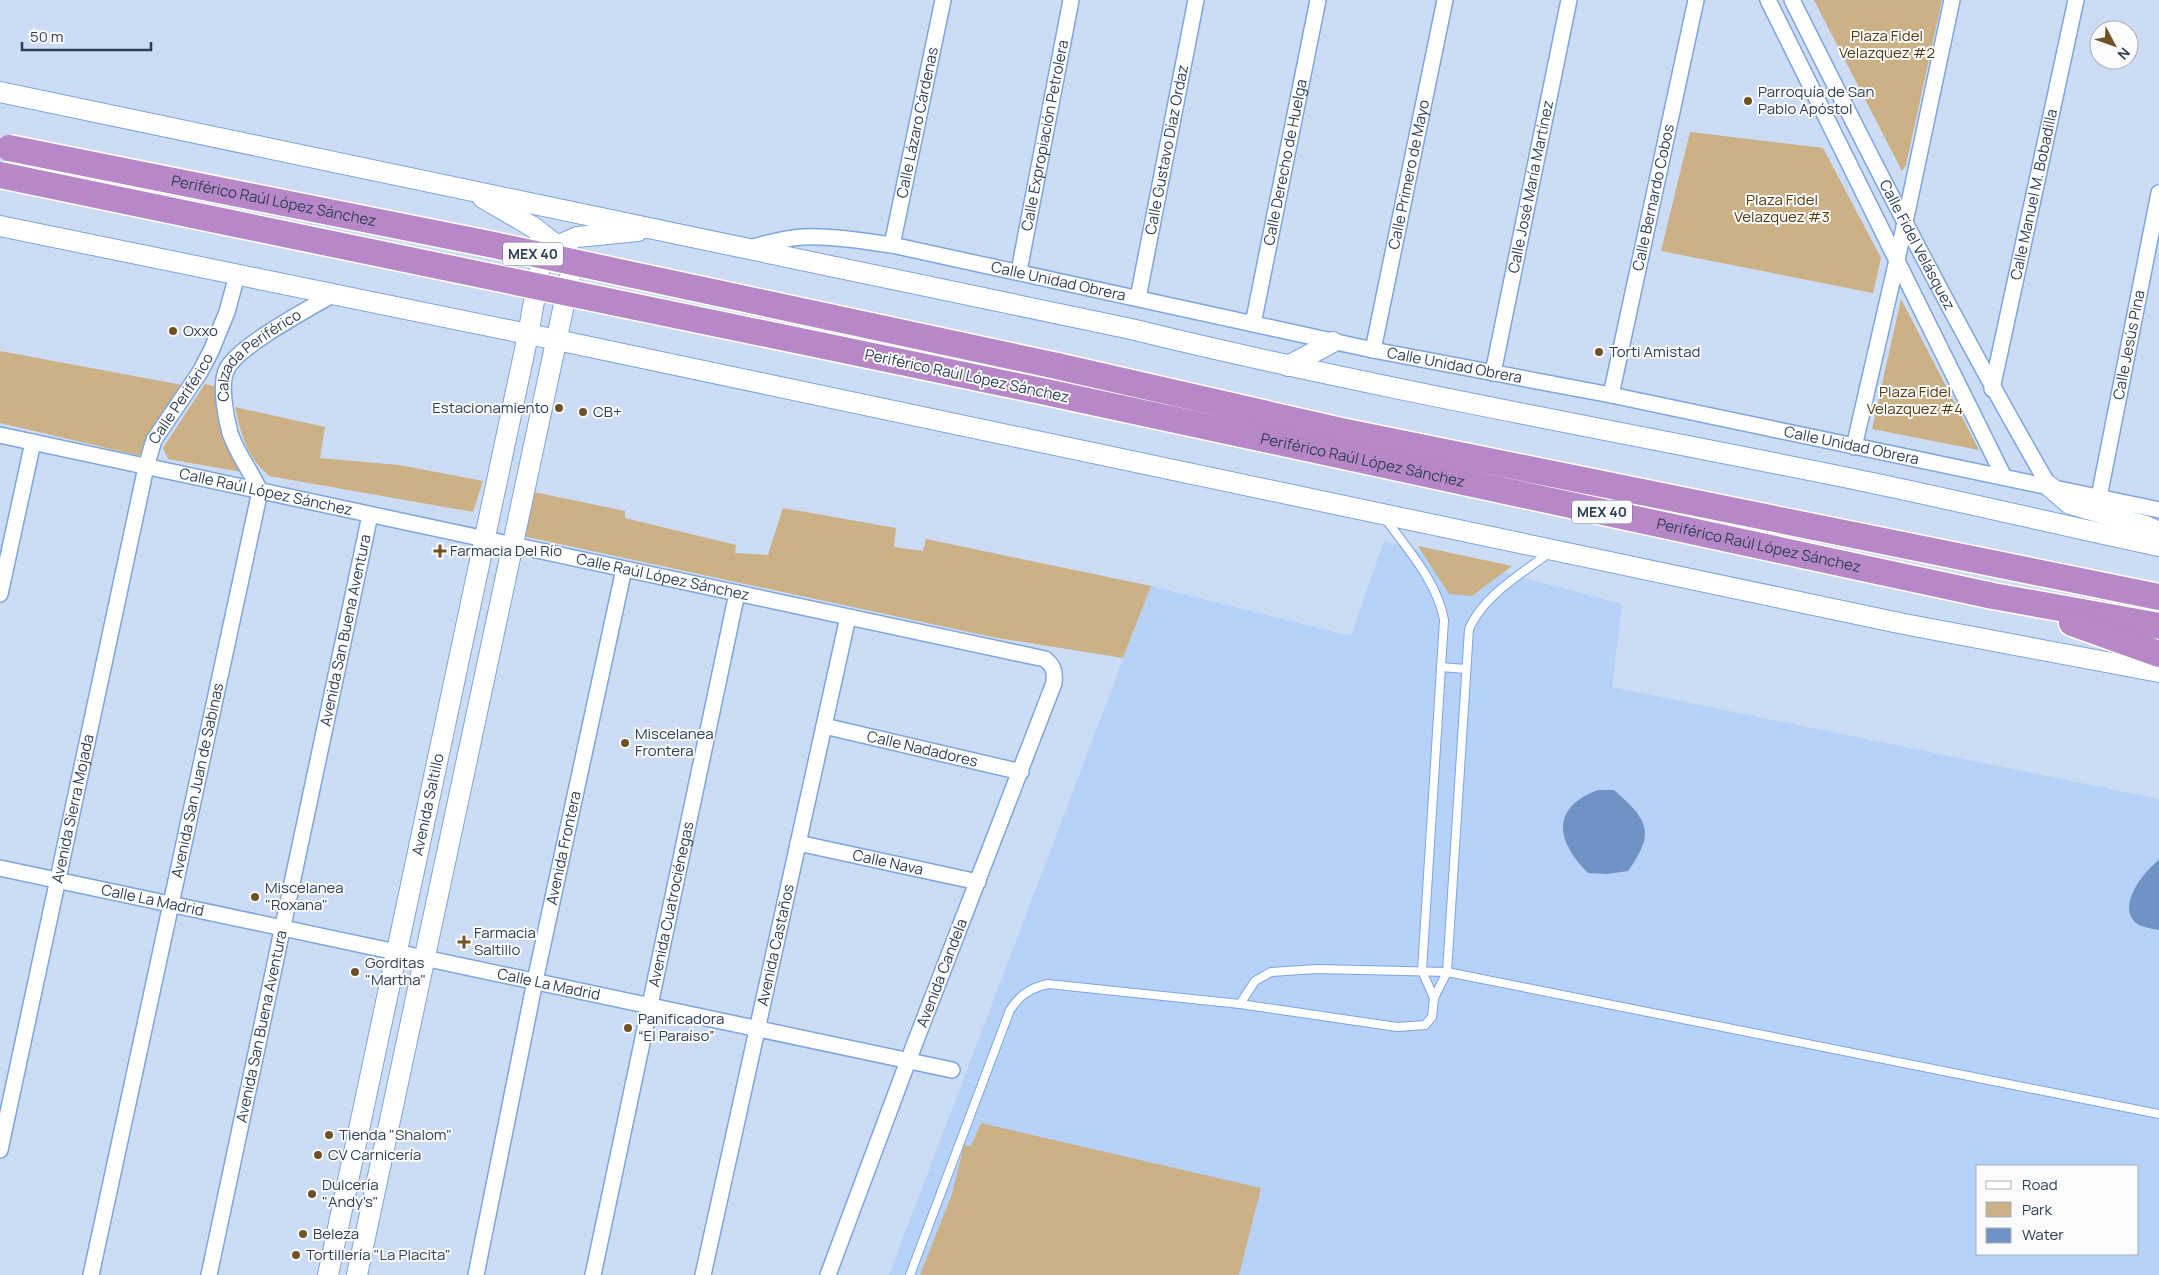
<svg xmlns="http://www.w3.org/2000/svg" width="2159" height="1275" viewBox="0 0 2159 1275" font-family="Manrope,sans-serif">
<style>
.built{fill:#b6d2f9;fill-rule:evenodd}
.green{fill:#ccb086}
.water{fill:#7093c5}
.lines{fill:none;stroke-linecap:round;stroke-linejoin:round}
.lane-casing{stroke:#7da6de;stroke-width:10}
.street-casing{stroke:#7da6de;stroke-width:18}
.secondary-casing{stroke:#7da6de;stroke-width:22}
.highway-casing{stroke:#fff;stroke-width:29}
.lane{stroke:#fff;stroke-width:8}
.street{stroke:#fff;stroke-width:15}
.secondary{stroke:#fff;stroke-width:20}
.highway{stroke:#b787c8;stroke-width:26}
.highway-bridge-casing{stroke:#fff;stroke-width:29;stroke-linecap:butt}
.highway-bridge{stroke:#b787c8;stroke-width:26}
.poi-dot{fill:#6f5326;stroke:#fbfbfb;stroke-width:2}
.labels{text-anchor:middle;stroke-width:4;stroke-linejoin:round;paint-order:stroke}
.shield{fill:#fbfbfb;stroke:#6b7788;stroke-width:1}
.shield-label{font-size:14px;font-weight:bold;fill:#2d3e56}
.park-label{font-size:15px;fill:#543b0e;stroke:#fbfbfb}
.poi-label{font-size:15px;fill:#2d3e56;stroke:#fbfbfb;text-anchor:start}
.street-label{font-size:15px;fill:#2d3e56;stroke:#fbfbfb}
</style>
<rect width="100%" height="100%" fill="#cbdcf4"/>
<path class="built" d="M1384,541L1622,604L1612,687L2159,799V1275H889L1151,586L1351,636ZM1978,1166H2138V1254H1978Z"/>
<g class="green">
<path d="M1814,0H1942L1906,165L1902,171Z"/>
<path d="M1690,132L1823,148L1881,258L1873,293L1661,251Z"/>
<path d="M1901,299L1979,450L1872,429Z"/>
<path d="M0,351L182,385L141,456L0,423Z"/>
<path d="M205,384L215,386C216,418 228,443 242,472L168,459L163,448Z"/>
<path d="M235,407L325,427L320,458L399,465L483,481L473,512L269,476C247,457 241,435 235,407Z"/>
<path d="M529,491L625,511V518L736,545L735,553L768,555L783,508L896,528L894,547L923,551L926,539L1151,586L1123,658L992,637L527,537L521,531Z"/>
<path d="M1418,546L1512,566L1472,596L1449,594Z"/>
<path d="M981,1123L1261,1188L1239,1275H920L952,1194L964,1145L971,1146Z"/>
</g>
<g class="water">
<path d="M1598,790H1614C1648,820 1656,832 1628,871L1607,874L1588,873C1556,841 1550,808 1598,790Z"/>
<path d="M2159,860V930C2153,929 2141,927 2136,923C2116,906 2144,871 2159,860Z"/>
</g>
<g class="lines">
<g class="lane-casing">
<g id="lane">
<path d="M1385,518C1407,549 1437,581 1444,620L1422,971L1434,998"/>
<path d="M1441,667L1465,669"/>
<path d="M1240,1004L1397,1027L1425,1025L1432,1017L1434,998L1447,972L1469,629C1483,596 1521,574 1549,553"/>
<path d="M910,1275L1010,1010C1020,995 1030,988 1048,984L1240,1004L1255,981L1271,972L1317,969L1447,972L2159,1114"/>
</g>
</g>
<g class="street-casing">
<g id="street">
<path d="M1768,0L2004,477"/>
<path id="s1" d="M1792,0C1874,164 1957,327 2049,486"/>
<path id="s2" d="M892,245L943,0"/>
<path id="s3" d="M750,248C767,243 785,238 803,237C833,236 863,241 892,245L1373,350L1611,395L2159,510"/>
<path id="s4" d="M1019,271L1071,0"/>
<path id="s5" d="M1138,298L1196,0"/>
<path id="s6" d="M1253,324L1318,0"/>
<path id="s7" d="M1373,350L1445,0"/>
<path id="s8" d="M1493,373L1569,0"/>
<path id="s9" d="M1992,389L2076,0"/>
<path id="s10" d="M1611,395L1696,0"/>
<path id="s11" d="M0,435L1045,659C1054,666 1055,672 1054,683L908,1061L828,1275"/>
<path d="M1854,447L1897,260L1952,0"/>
<path id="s12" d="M2099,497L2159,193"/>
<path d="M0,594L33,442"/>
<path id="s13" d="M824,726L1021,772"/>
<path id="s14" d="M798,843L978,882"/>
<path id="s15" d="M0,868L952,1070"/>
<path id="s16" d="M0,1150L146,467L154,440L200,372L211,351L227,312L237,275"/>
<path id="s17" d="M91,1275L260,491C251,471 237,454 230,433C226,418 219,383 227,369C238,346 310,308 334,294"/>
<path id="s18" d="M209,1275L370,515"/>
<path id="s19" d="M476,1275L535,981L624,569"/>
<path id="s20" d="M593,1275L737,593"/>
<path id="s21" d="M703,1275L848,617"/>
</g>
</g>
<g class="secondary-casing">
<g id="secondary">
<path d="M0,92L1131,329C1364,386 1600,428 1834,475C1943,497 2051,523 2159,546"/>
<path d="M0,226L557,340L1904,624L2159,672"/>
<path d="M1288,366L1333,342"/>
<path d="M2049,486L2070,504L2146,526L2159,532"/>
<path id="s22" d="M328,1275L528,335L541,262L557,246L577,237L638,231"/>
<path d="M357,1275L572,267L565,252L533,227L483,198"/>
</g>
</g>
<g class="highway-casing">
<g id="highway">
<path d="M1057,366L1341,431L2159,597"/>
<path id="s23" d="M1046,392L1993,596L2159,626"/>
<path d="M2072,623L2159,654"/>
</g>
</g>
<use href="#lane" class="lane"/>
<use href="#street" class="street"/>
<use href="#secondary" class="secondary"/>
<use href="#highway" class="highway"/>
<g class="highway-bridge-casing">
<g id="highway-bridge">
<path id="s24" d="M9,148L489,244L1057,366"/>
<path d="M0,175L1046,392"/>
</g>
</g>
<use href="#highway-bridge" class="highway-bridge"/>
</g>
<g class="poi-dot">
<circle cx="1748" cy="101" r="5"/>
<circle cx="173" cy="331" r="5"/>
<circle cx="1599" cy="352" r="5"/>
<circle cx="559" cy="408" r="5"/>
<circle cx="583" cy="412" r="5"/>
<path d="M437.5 543.5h5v5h5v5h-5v5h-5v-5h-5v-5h5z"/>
<circle cx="625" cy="743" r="5"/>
<circle cx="255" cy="897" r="5"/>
<path d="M461.5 934.5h5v5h5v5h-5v5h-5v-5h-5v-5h5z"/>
<circle cx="355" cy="972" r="5"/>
<circle cx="628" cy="1028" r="5"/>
<circle cx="329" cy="1135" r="5"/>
<circle cx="318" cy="1155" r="5"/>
<circle cx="312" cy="1194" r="5"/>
<circle cx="303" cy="1234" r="5"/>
<circle cx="296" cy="1255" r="5"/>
</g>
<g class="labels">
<g class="shield">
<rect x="503" y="242.5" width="60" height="23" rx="4"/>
<rect x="1572" y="500.5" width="60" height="23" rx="4"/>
</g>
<g class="shield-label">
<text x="533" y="259">MEX 40</text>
<text x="1602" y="517">MEX 40</text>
</g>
<g class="park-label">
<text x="1887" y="41">Plaza Fidel<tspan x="1887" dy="17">Velazquez #2</tspan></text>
<text x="1782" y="205">Plaza Fidel<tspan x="1782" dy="17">Velazquez #3</tspan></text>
<text x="1915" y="397">Plaza Fidel<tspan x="1915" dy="17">Velazquez #4</tspan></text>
</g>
<g class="poi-label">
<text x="1758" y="97">Parroquía de San<tspan x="1758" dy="17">Pablo Apóstol</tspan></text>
<text x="183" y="336">Oxxo</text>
<text x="1609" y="357">Torti Amistad</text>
<text x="549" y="413" text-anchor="end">Estacionamiento</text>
<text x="593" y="417">CB+</text>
<text x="450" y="556">Farmacia Del Río</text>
<text x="635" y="739">Miscelanea<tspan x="635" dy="17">Frontera</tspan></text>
<text x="265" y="893">Miscelanea<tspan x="265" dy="17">"Roxana"</tspan></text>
<text x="474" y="938">Farmacia<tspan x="474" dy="17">Saltillo</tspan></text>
<text x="365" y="968">Gorditas<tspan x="365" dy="17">"Martha"</tspan></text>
<text x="638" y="1024">Panificadora<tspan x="638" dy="17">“El Paraíso”</tspan></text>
<text x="339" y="1140">Tienda "Shalom"</text>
<text x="328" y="1160">CV Carnicería</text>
<text x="322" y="1190">Dulcería<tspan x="322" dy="17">"Andy's"</tspan></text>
<text x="313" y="1239">Beleza</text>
<text x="306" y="1260">Tortillería "La Placita"</text>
</g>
<g class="street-label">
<text dy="5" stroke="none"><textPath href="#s2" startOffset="125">Calle Lázaro Cárdenas</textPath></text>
<text dy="5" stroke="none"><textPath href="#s4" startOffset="138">Calle Expropiación Petrolera</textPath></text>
<text dy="5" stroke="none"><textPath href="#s5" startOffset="151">Calle Gustavo Díaz Ordaz</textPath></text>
<text dy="5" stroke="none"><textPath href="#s6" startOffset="165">Calle Derecho de Huelga</textPath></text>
<text dy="5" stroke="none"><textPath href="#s7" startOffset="179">Calle Primero de Mayo</textPath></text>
<text dy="5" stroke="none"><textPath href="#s8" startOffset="190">Calle José María Martínez</textPath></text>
<text dy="5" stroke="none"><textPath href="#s9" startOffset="199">Calle Manuel M. Bobadilla</textPath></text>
<text dy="5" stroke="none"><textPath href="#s10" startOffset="202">Calle Bernardo Cobos</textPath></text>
<text dy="5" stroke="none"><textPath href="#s24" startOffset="270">Periférico Raúl López Sánchez</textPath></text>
<text dy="5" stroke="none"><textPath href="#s1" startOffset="275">Calle Fidel Velásquez</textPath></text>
<text dy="5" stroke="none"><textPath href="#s3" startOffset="314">Calle Unidad Obrera</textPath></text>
<text dy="5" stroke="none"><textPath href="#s12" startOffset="155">Calle Jesús Pina</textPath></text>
<text dy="5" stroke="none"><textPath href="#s17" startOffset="962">Calzada Periférico</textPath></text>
<text dy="5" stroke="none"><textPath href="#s3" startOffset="719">Calle Unidad Obrera</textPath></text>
<text transform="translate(967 376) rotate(12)" y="5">Periférico Raúl López Sánchez</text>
<text dy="5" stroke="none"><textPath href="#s16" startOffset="776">Calle Periférico</textPath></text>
<text dy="5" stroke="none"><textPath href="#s3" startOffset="1124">Calle Unidad Obrera</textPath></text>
<text dy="5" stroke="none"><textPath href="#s23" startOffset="324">Periférico Raúl López Sánchez</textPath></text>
<text dy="5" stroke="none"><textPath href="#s11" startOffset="272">Calle Raúl López Sánchez</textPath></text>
<text dy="5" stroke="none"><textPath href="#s23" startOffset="729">Periférico Raúl López Sánchez</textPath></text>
<text dy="5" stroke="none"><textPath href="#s11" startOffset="678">Calle Raúl López Sánchez</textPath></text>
<text dy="5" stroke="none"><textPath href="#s18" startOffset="659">Avenida San Buena Aventura</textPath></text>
<text dy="5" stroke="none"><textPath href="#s13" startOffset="101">Calle Nadadores</textPath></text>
<text dy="5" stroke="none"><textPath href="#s17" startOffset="506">Avenida San Juan de Sabinas</textPath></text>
<text dy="5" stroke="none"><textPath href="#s22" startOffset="481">Avenida Saltillo</textPath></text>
<text dy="5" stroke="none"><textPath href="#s16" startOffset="349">Avenida Sierra Mojada</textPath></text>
<text dy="5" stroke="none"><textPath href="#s19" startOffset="436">Avenida Frontera</textPath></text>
<text dy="5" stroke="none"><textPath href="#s14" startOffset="92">Calle Nava</textPath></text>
<text dy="5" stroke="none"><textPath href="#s15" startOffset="156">Calle La Madrid</textPath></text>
<text dy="5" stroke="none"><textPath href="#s20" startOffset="379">Avenida Cuatrociénegas</textPath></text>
<text dy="5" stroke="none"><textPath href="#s21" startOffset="338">Avenida Castaños</textPath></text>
<text transform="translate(942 973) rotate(-69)" y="5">Avenida Candela</text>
<text dy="5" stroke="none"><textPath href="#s15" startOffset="561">Calle La Madrid</textPath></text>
<text dy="5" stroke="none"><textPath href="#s18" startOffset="254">Avenida San Buena Aventura</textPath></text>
</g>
</g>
<rect x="1976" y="1165" width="162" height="90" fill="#fbfbfb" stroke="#a9afb9"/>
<rect x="1986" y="1181" width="25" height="8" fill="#ffffff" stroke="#a9afb9"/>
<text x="2022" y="1190" font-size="15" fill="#2d3e56">Road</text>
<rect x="1986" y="1202" width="25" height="15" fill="#ccb086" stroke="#a9afb9"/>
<text x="2022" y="1215" font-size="15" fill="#2d3e56">Park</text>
<rect x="1986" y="1228" width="25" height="15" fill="#7093c5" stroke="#a9afb9"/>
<text x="2022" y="1240" font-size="15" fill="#2d3e56">Water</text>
<g transform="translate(2114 45) rotate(131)"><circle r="24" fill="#fbfbfb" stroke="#a9afb9"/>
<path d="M0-4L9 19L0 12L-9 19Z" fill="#6f5326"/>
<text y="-8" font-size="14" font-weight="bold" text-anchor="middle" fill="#2d3e56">N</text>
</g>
<path d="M22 42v8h129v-8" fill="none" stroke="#2d3e56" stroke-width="2.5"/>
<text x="30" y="42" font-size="15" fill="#2d3e56" stroke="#fbfbfb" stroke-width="4" paint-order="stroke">50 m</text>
</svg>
